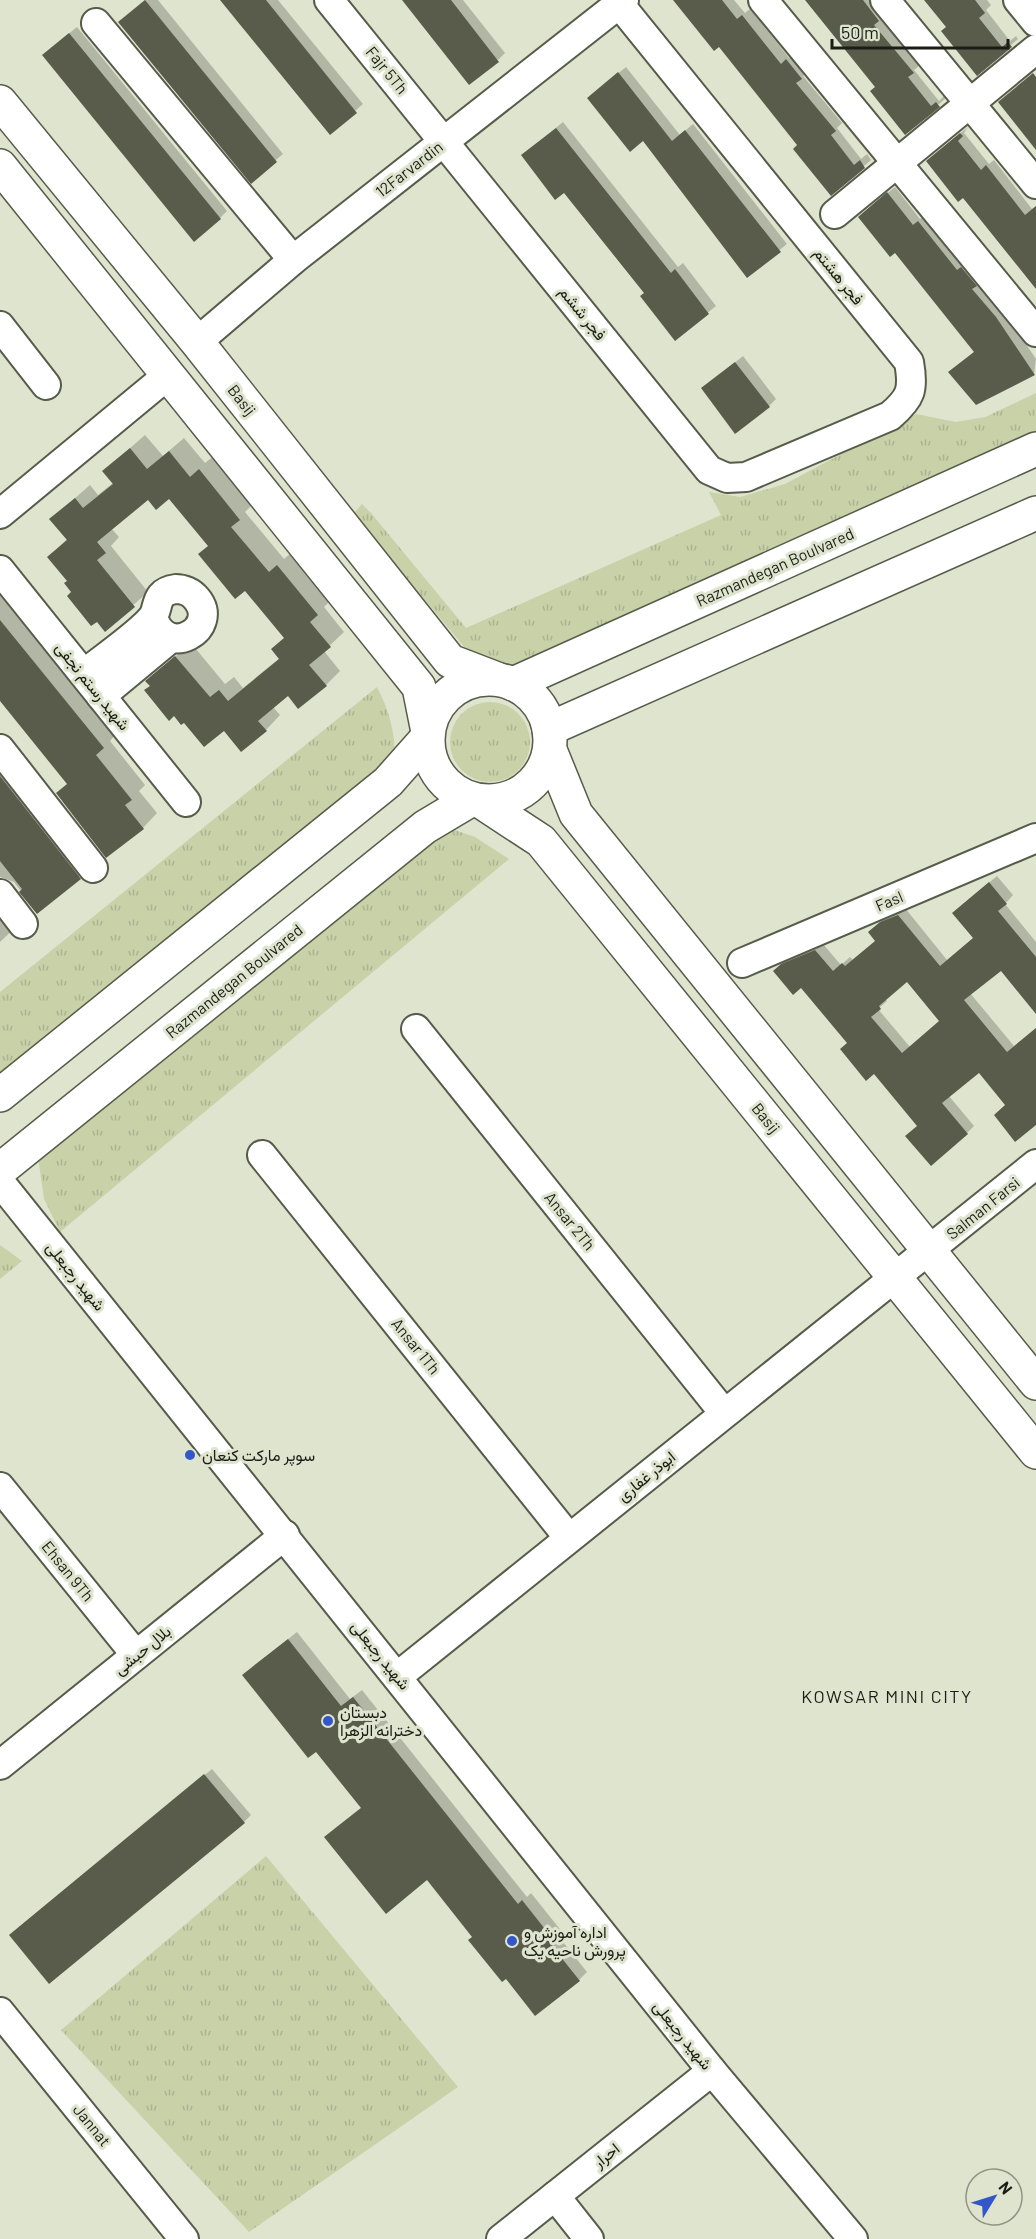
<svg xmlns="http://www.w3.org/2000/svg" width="1036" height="2239" viewBox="0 0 1036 2239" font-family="Barlow,Vazirmatn,sans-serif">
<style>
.grass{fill:url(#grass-tufts)}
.shadow{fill:#0003;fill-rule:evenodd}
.building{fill:#595c4b;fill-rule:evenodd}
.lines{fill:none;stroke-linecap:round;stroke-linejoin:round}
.minor-casing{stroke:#575b49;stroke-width:32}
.major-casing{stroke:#575b49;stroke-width:36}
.minor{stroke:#fff;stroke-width:28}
.major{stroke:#fff;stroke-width:33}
.poi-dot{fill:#3357c8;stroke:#dfe4cf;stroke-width:2}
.labels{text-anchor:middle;stroke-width:6;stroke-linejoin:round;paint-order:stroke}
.street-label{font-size:16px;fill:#1b1c15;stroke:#dfe4cf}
.poi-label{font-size:16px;fill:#1b1c15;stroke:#dfe4cf;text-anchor:start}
.neighbourhood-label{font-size:18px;letter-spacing:1.5px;fill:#1b1c15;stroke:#dfe4cf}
</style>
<defs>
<pattern id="grass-tufts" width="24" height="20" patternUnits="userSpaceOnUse" patternTransform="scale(1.5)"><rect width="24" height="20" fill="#c9d1a9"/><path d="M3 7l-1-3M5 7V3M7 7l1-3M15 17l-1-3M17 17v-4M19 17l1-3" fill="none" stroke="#acb391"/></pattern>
</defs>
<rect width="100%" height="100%" fill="#dfe4cf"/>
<g class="grass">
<path d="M1036,393V439L511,669L466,649L353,514L362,504L371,513L466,628L721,515L709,492L740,497L785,484L916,414L956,422L985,417Z"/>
<path d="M377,687C392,716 397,741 394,774L0,1095V992Z"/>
<circle cx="490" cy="742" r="40"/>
<path d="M434,823L475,837L509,859L60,1232L44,1199L38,1157Z"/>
<path d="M0,1245L22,1261L0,1279Z"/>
<path d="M266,1856L458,2087L249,2232L61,2030Z"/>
</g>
<g class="shadow">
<path d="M145,0H158L283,154L251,181L127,15Z"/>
<path d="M222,0H278L363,104L330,133Z"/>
<path d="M403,0H463L505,53L498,60Z"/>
<path d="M682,0H734L745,13L750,9L789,58L794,53L808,70L803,76L842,123L837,128L861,159L867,154L871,160L831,194L799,145Z"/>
<path d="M807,0H875L885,12L880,17L920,65L914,70L939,101L944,96L946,98L905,133L876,87Z"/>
<path d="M926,0H987L991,5L986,10L1010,41L1016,36L1018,39L977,74L948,27Z"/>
<path d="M77,27L227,211L220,218L51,48Z"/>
<path d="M626,67L680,135L693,124L787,244L747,276L643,139L596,91Z"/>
<path d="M563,122L678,267L683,263L716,306L675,339L645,293L564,191L523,155Z"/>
<path d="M968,127L964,133L989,164L994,160L1032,209L1036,206V287L935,154Z"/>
<path d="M895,187L920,219L926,215L1003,310L1036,359L1034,374L950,372L975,351L867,210Z"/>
<path d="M743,356L776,399L769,406L703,388Z"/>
<path d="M145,435L163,456L184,438L205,463L214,456L253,504L245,512L284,559L292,552L332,599L324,607L344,632L324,651L340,671L326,685L288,694L273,707L280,715L266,730L224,729L147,681L191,643L225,684L234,677L243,688L280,658L273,649L285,637L169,497L148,498L111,528L119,537L111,546L148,592L105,630L73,592L68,581L49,557L67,539L51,519L90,485L98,495L114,482L104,471Z"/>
<path d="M0,588L117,733L110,741L145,785L139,791L157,813L143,828L68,783L0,699Z"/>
<path d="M0,752L94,863L37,912L14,882L0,877Z"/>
<path d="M997,876L1013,895L1005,904L1036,942V1012L1001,969L970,993L1014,1046L1036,1028V1123L1007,1105L979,1071L949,1096L974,1126L967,1133L918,1125L782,964L790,958L823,944L841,965L850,957L853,960L877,940V925L889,915L905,908L947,960L974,938L961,906ZM908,980L941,1021L910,1047L878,1009L887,1001L885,999Z"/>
<path d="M0,886L21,922L0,942Z"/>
<path d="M297,1632L350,1699L362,1690L527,1897L531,1893L563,1933L559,1937L587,1972L579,1980L474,1937L427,1878L334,1829L362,1807L252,1667Z"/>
<path d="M212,1769L251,1815L244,1822L18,1928Z"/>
</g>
<g class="building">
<path d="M145,0L277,162L251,184L118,22Z"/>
<path d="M220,0H266L357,113L330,135Z"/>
<path d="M402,0H451L499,62L469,85Z"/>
<path d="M673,0H722L737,19L742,15L781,64L786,59L802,79L796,83L836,131L831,135L854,165L860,160L865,168L831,196L793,149L797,145L719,47L714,51Z"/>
<path d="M805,0H863L879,21L874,25L914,73L908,77L931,106L936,102L940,107L905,135L870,91L875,87Z"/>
<path d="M924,0H975L985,13L979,18L1002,47L1008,42L1012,47L977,76L941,31L946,27Z"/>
<path d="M69,33L221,219L194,242L42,55Z"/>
<path d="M618,72L672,141L685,130L781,252L747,278L643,141L630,152L587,98Z"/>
<path d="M1033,73L1036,77V150L998,102Z"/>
<path d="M556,128L671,273L675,269L709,314L675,341L640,296L644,293L564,193L555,200L521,155Z"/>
<path d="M960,133L963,136L958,141L981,170L986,165L1025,215L1036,206V289L963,198L958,202L926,161Z"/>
<path d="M887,192L913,225L918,221L957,270L961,267L977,286L972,289L996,317L1035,375L976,405L948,372L974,352L895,253L890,257L858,217Z"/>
<path d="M735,362L770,407L735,434L701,388Z"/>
<path d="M130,448L147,469L169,451L190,477L199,469L240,520L231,527L269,572L277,565L318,615L310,622L331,647L309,665L327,686L298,709L288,696L258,721L267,731L241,752L224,731L204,747L184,723L181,725L174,716L169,721L144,690L150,686L145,681L175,656L210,697L219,690L228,701L279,659L271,649L284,638L245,591L235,599L198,554L208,546L169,499L156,510L148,500L97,542L106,553L97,560L135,607L105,632L97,622L91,626L67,596L71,592L64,583L67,581L47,557L67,540L49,519L75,498L83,508L113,484L102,471Z"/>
<path d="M0,620L104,748L96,755L132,800L125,805L144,829L106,858L56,793L67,784L0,701Z"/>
<path d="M0,776L81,879L37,914L19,892L22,889L0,861Z"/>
<path d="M989,882L1007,904L998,911L1036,957V1014L1001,971L964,1000L1007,1052L1036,1028V1125L1015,1142L994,1115L1005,1105L979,1073L942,1103L968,1134L931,1166L905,1136L917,1126L874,1074L866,1081L840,1049L847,1043L801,988L793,995L773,971L781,964L815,950L833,971L842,963L845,966L875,941L868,932L880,922L898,915L940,966L973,938L952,913ZM907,982L939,1021L902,1053L871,1017L881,1009L879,1006Z"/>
<path d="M288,1639L341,1706L353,1697L518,1904L522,1900L556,1943L552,1946L580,1981L535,2016L506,1979L502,1982L468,1940L472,1937L427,1880L386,1914L324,1837L361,1808L316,1752L308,1758L242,1675Z"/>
<path d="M204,1774L245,1823L49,1984L9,1935Z"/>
</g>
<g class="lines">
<g class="minor-casing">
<g id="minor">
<path d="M329,0L709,470L727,478L746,477L890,416C911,398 914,390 909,362L616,0"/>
<path d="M763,0L1036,332"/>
<path d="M885,0L1036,184"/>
<path d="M1018,0L1036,22"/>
<path d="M96,23L293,260"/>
<path d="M835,214L1036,49"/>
<path d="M0,326L46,385"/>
<path d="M197,342L293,260L624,0"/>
<path d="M0,514L168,375"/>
<path d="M0,570L186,802"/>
<path d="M84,674C102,659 138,635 152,618C160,608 153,592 176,589C183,589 191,592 196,598C222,628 166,661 153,617"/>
<path d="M101,696L171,638"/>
<path d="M0,749L93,868"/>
<path d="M0,894L23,924"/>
<path d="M742,963L1036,838"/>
<path d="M416,1029L724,1413"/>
<path d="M262,1155L569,1538"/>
<path d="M0,1182L712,2071L853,2239"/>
<path d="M0,1487L136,1655"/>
<path d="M398,1676L1036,1164"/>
<path d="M0,1765L285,1535"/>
<path d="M0,2012L184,2239"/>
<path d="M555,2196L589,2239"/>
<path d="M501,2239L712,2071"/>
</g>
</g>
<g class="major-casing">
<g id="major">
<path d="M0,102L197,342L450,661L497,679"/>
<path d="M0,166L419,687L428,732"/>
<circle cx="489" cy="740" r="61"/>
<path d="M513,684L1036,449"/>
<path d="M549,729L1036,513"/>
<path d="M550,750L576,814L1036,1383"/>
<path d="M480,801L541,841L1036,1452"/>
<path d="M0,1095L388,782L427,738"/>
<path d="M0,1170L425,827L472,799"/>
</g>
</g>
<use href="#minor" class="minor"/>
<use href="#major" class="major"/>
</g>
<g class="poi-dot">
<circle cx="190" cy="1455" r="6"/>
<circle cx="328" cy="1721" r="6"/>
<circle cx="512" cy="1941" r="6"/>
</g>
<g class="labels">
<g class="street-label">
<text transform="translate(387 70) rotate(51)" y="6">Fajr 5Th</text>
<text transform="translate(409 169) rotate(-38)" y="6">12Farvardin</text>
<text transform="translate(839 276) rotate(51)" y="6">فجر هشتم</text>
<text transform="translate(583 313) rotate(51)" y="6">فجر ششم</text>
<text transform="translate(242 400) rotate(52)" y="6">Basij</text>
<text transform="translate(775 567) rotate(-24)" y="6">Razmandegan Boulvared</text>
<text transform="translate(93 686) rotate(51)" y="6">شهید رستم نجفی</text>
<text transform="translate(889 901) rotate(-23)" y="6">Fasl</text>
<text transform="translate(234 981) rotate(-39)" y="6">Razmandegan Boulvared</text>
<text transform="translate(766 1118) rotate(51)" y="6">Basij</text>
<text transform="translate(983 1208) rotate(-39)" y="6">Salman Farsi</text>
<text transform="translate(570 1221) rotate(51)" y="6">Ansar 2Th</text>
<text transform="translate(76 1276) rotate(51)" y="6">شهید رجبعلی</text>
<text transform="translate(416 1346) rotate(51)" y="6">Ansar 1Th</text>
<text transform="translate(646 1476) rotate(-39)" y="6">ابوذر غفاری</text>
<text transform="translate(68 1571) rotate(51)" y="6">Ehsan 9Th</text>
<text transform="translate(142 1650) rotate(-39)" y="6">بلال حبشی</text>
<text transform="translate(381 1655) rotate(51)" y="6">شهید رجبعلی</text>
<text transform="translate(683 2035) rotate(51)" y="6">شهید رجبعلی</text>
<text transform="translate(92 2125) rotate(51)" y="6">Jannat</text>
<text transform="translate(606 2155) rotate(-39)" y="6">احرار</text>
</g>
<g class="poi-label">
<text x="202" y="1461">سوپر مارکت کنعان</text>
<text x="340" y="1718">دبستان<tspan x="340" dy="18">دخترانه الزهرا</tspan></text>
<text x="524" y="1938">اداره آموزش و<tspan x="524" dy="18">پرورش ناحیه یک</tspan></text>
</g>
<g class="neighbourhood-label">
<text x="887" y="1703">KOWSAR MINI CITY</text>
</g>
</g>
<g transform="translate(994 2197) rotate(52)"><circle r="28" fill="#dfe4cf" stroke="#919485" stroke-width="1.5"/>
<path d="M0-4.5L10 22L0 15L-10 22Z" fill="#3357c8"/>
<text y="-9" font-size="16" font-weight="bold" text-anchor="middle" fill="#1b1c15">N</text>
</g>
<path d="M832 39v9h176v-9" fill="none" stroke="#1b1c15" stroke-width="3"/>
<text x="841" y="39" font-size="18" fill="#1b1c15" stroke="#dfe4cf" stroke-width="4.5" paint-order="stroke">50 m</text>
</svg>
